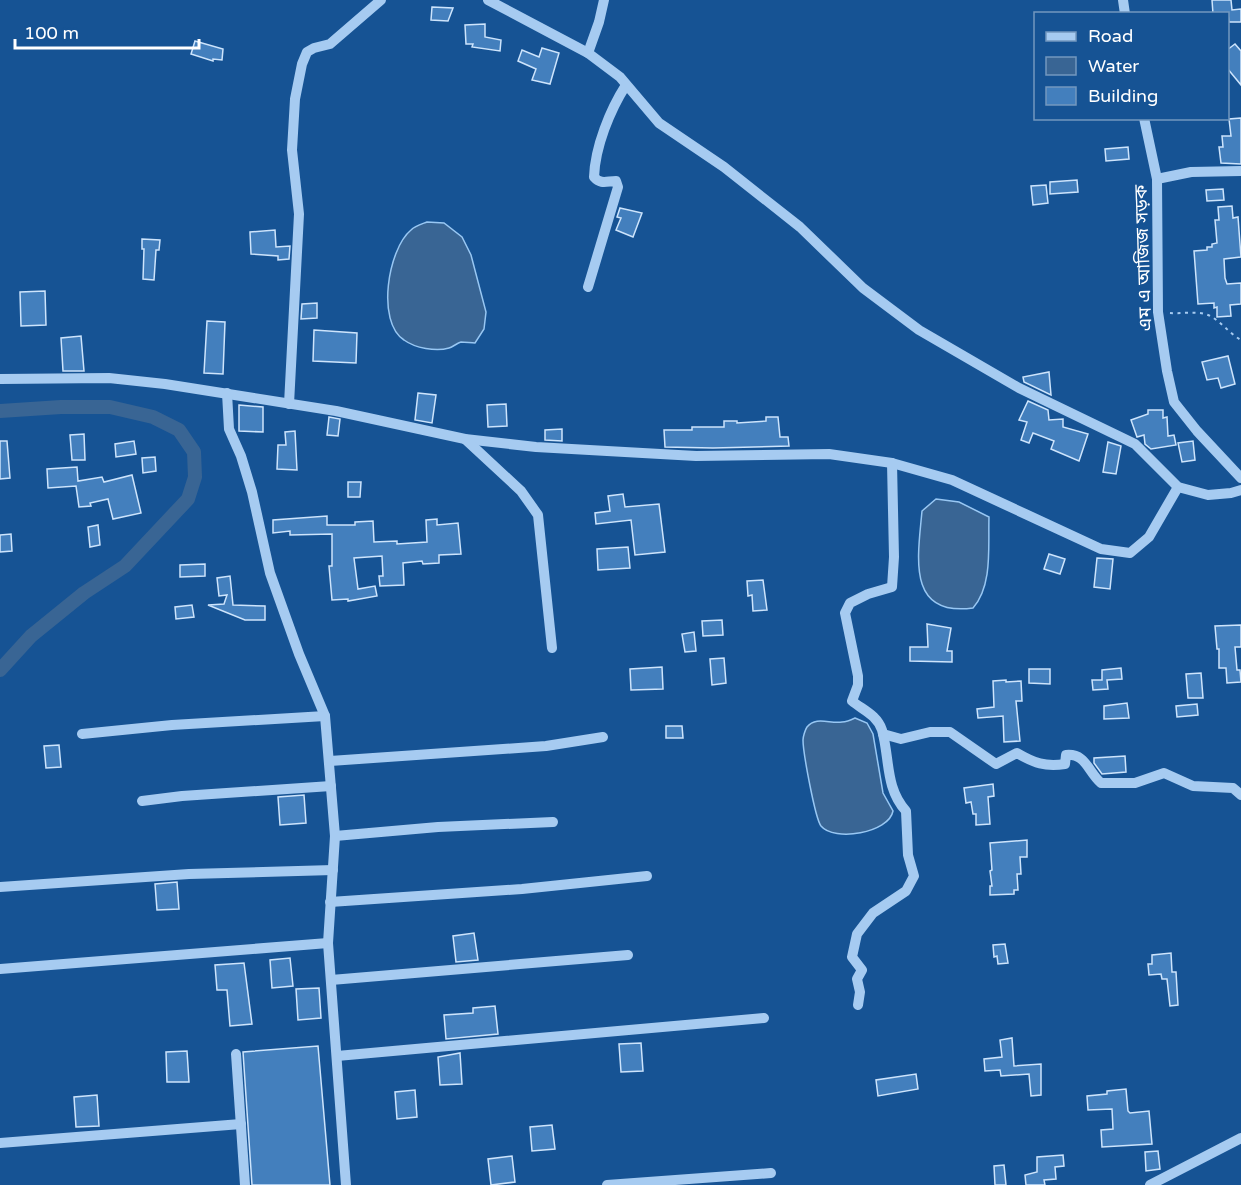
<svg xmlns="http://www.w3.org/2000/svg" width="1241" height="1185" viewBox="0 0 1241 1185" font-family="'Varela Round','Noto Sans Bengali',sans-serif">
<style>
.water{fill:#396594;stroke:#98c7f3;stroke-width:1.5}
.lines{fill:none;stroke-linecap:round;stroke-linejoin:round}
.canal{stroke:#396594;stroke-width:14}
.building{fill:#437fbd;stroke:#cde4fc;stroke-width:1.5}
.path{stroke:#a6cbf1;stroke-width:2;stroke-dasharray:3 4.5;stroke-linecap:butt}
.minor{stroke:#a6cbf1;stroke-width:10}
.labels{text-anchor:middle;stroke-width:4.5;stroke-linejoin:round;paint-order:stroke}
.street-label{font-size:18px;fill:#fff;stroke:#165394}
</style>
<rect width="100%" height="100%" fill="#165394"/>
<g class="water">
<path d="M427,222L444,223L462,237L471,255L486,312L484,329L475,343C471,343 466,342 461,342C457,343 453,347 449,348C436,352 415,348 404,340C376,322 388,249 411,230C415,226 422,224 427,222Z"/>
<path d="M936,499L959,502L989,517C988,546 993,585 973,608C906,617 918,556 922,511Z"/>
<path d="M855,718L867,723L873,734L883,793L893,811C889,833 834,842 821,826C815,818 803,752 803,740C803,737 805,730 807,727C816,716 830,724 842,722C846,722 851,720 855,718Z"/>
</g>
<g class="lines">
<path class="canal" d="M0,411L61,407H110L153,417L179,430L194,452L195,477L188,499L125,566L84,593L31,636L0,670"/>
</g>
<g class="building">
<path d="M1212,0H1231L1232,10L1241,9V22H1229L1228,14H1213Z"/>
<path d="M432,7L453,8L448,21L431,20Z"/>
<path d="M485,24V37L501,40L500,51L472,47L473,44H466L465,25Z"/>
<path d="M195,41L223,49L222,60L213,59V61L191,54Z"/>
<path d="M1235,44L1241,51V85L1227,68V50Z"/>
<path d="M542,48L559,53L550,84L532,80L536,69L518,61L522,50L539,57Z"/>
<path d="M1241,118V164L1221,163L1219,147H1223L1222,136H1231L1229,119Z"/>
<path d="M1128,147L1129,159L1106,161L1105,149Z"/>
<path d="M1077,180L1078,192L1050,194V182Z"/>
<path d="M1046,185L1048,203L1033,205L1031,186Z"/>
<path d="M1223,189L1224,200L1207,201L1206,190Z"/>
<path d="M1232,206L1233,218L1238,217L1241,257L1224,259L1225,278L1227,284L1241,283V304L1230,305L1231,316L1217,317V307L1214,308V303L1198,304L1194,251L1207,250V247H1212V244L1217,243L1215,220H1219L1218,207Z"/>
<path d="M620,208L642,213L633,237L616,230L621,218L617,217Z"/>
<path d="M275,230L276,247L290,246L289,259L278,260V256L251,254L250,232Z"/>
<path d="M142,239L160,240L159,250H156L154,280L143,279L144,249H142Z"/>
<path d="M45,291L46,325L21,326L20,292Z"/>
<path d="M317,303V318L301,319L302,304Z"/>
<path d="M207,321L225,322L223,374L204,373Z"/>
<path d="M314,330L357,333L356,363L313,361Z"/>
<path d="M81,336L84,371H63L61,338Z"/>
<path d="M1228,356L1235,384L1221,388L1218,378L1207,380L1202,362Z"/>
<path d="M1049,372L1051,395L1024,382L1023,377Z"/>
<path d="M418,393L436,395L432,423L415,420Z"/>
<path d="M1028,401L1048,410L1049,420L1063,419V427L1088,434L1079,461L1051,449L1054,441L1033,433L1029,443L1021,440L1027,422L1019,420Z"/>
<path d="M506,404L507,426L488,427L487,405Z"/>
<path d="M239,405L263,407V432L239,431Z"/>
<path d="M1148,410H1163V418L1167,417L1168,436L1174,435L1176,445L1151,449L1145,444L1144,435L1137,437L1131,420L1148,414Z"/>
<path d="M329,417L340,419L338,436L327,435Z"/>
<path d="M766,417H778L780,437H788L789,446L713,448L665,447L664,430H692V427H724V421H737V423L766,421Z"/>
<path d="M562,429V441L545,440V430Z"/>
<path d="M295,431L297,470L277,469L278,445H286L285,432Z"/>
<path d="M84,434L85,460H72L70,435Z"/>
<path d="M0,441H7L10,478L0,479Z"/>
<path d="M134,441L136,454L116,457L115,444Z"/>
<path d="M1193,441L1195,460L1182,462L1178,443Z"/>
<path d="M1108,442L1121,446L1116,474L1103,472Z"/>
<path d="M155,457L156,471L143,473L142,458Z"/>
<path d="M77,467L78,481L102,477L104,482L132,475L141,513L113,519L108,499L90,503L91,506L79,507L76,486L48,488L47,469Z"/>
<path d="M348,482H361L360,497H348Z"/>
<path d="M623,494L625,507L659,504L665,552L635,555L631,520L596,524L595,513L610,511L608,496Z"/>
<path d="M327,516V525H355V522L373,521L374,542L397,541V544L427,542L426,520L437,519V525L458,523L461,554L439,555V563L423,564L422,561L403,563L404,585L380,586L379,576H383L382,556L354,558L358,589L375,586L377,596L348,601V599L332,600L329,566H332V534L290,535V531L273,533V520Z"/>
<path d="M98,525L100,545L90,547L88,527Z"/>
<path d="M11,534L12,551L0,552V535Z"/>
<path d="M628,547L630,568L598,570L597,549Z"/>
<path d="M1049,554L1065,559L1060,574L1044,569Z"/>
<path d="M1097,558L1113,559L1110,589L1094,587Z"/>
<path d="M205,564V576L180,577V565Z"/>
<path d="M230,576L233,605L265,606V620H245L208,605L224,604L227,595L219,596L217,578Z"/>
<path d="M763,580L767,610L753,611L752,595L748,596L747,581Z"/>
<path d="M192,605L194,617L176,619L175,607Z"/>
<path d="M722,620L723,635L703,636L702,621Z"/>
<path d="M927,624L951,628L947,651H952V662L910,661V647H928Z"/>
<path d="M1241,625V647H1235L1237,670H1240L1241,682L1227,683L1226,668H1219V649H1217L1215,626Z"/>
<path d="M694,632L696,651L685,652L682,634Z"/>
<path d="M724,658L726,683L712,685L710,659Z"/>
<path d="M662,667L663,689L631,690L630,669Z"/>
<path d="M1121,668L1122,679L1107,680L1108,689L1093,690L1092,680H1102V670Z"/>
<path d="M1029,669H1050V684L1029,683Z"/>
<path d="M1201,673L1203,698H1188L1186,674Z"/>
<path d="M1006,680V682L1021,681L1022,701H1016L1020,741L1004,742L1003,716L978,718L977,709L994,707L993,681Z"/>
<path d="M1127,703L1129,718L1104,719V706Z"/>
<path d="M1197,704L1198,715L1177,717L1176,706Z"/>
<path d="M666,726H682L683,738H666Z"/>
<path d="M59,745L61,767L46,768L44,746Z"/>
<path d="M1125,756L1126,772L1102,774L1094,763V758Z"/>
<path d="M993,784L994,796L988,797L990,824L976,825V814H973L971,802L966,803L964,788Z"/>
<path d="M304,795L306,823L280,825L278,797Z"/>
<path d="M1027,840V857H1020L1021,874H1017L1018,890H1014V894L990,895V886H992L990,871L992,870L990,843Z"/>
<path d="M177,882L179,909L157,910L155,884Z"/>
<path d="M474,933L478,960L456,962L453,936Z"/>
<path d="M1005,944L1008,963L998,964L997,956L994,957L993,945Z"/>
<path d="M1171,953L1172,972H1176L1178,1005L1170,1006L1167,979H1162L1161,974L1149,975L1148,964H1152V955Z"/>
<path d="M290,958L293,986L272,988L270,960Z"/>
<path d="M244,963L252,1024L230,1026L227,990H217L215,965Z"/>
<path d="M319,988L321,1018L298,1020L296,989Z"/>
<path d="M495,1006L498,1034L446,1039L444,1015L473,1013V1008Z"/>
<path d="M1012,1038L1014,1066L1041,1064V1095L1031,1096L1029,1074L1001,1076L1000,1070L985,1071L984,1059L1002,1057L1000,1040Z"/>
<path d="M641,1043L643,1071L621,1072L619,1044Z"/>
<path d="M318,1046L330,1185H252L243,1052Z"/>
<path d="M187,1051L189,1082H167L166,1052Z"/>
<path d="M460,1053L462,1084L440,1085L438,1057Z"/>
<path d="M916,1074L918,1089L878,1096L876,1080Z"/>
<path d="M1126,1089L1128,1111L1130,1113L1149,1111L1152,1144L1102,1147L1101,1130L1113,1129L1112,1109L1088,1110L1087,1096L1107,1094V1091Z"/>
<path d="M415,1090L417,1117L397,1119L395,1092Z"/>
<path d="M97,1095L99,1126L76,1127L74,1097Z"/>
<path d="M552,1125L555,1149L532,1151L530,1127Z"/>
<path d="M1158,1151L1160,1169L1146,1171L1145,1152Z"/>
<path d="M1063,1155L1064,1166L1055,1167L1056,1179L1044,1180L1045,1185H1026L1025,1175L1037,1172V1157Z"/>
<path d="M512,1156L515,1182L491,1185L488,1159Z"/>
<path d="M1004,1165L1006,1185H995L994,1166Z"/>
</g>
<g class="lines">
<path class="path" d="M1170,313C1181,314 1194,311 1205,314C1219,318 1228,333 1241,340"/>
<g class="minor">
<path d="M488,0L588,53L620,77L659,123L724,167L800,227L863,288L919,330L1019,388L1135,444L1178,487L1208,495L1231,493L1241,490"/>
<path d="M1123,0L1125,14"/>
<path d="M588,53L599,22L604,0"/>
<path d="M1144,118L1157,179L1158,312L1167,371L1174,402L1197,431L1241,478"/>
<path d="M1157,179L1191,172L1241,171"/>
<path d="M588,287L618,187L616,181C607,181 601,185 594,177C595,147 610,110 626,85"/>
<path d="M0,379L109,378L165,384L336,411L465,439L536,447L696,456L829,454L892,463L952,480L1101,549L1130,553L1149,537L1178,487"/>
<path d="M227,393L229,429L241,456L252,492L270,573L299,654L325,716L335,836L328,943L346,1185"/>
<path d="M289,404L299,214L292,150L295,99L302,64L307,52L314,48L330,44L381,0"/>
<path d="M465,439L521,491L538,515L552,648"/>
<path d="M82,734L172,725L325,716"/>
<path d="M883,734L901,739L930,732H950L996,764L1017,753C1034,763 1045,767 1065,764L1066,755C1086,753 1088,772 1101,783H1135L1164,773L1193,786L1233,788L1241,795"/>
<path d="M330,761L546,746L603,737"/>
<path d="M142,801L182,796L331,786"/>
<path d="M335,836L438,827L553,822"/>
<path d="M0,887L189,874L333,870"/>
<path d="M330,902L522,889L647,876"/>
<path d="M0,969L328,943"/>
<path d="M331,980L628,955"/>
<path d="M858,1005L860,992L857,979L862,970L852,957L857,934L873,913L906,891L914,876L908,855L906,811C885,788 890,759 882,730C877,715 863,710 852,701L858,685V676L845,613L850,603L868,594L892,587L894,557L892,463"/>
<path d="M236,1054L245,1185"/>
<path d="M337,1056L764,1018"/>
<path d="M0,1143L241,1124"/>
<path d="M607,1185L771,1173"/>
<path d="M1150,1185L1241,1138"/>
</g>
</g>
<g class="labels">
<g class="street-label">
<text transform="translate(1143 258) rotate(-92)" y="6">এম এ আজিজ সড়ক</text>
</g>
</g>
<rect x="1034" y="12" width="195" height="108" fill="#165394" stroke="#7398bf" stroke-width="1.5"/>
<rect x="1046" y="32" width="30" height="9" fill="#a6cbf1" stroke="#7398bf" stroke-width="1.5"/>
<text x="1088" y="42" font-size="18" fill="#ffffff">Road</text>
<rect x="1046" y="57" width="30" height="18" fill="#396594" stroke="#7398bf" stroke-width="1.5"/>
<text x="1088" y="72" font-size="18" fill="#ffffff">Water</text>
<rect x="1046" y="87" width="30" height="18" fill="#437fbd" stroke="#7398bf" stroke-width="1.5"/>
<text x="1088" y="102" font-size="18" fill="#ffffff">Building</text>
<path d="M15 39v9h184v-9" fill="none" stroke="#ffffff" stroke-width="3"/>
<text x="24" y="39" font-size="18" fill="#ffffff" stroke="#165394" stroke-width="4.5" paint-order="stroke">100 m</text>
</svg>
